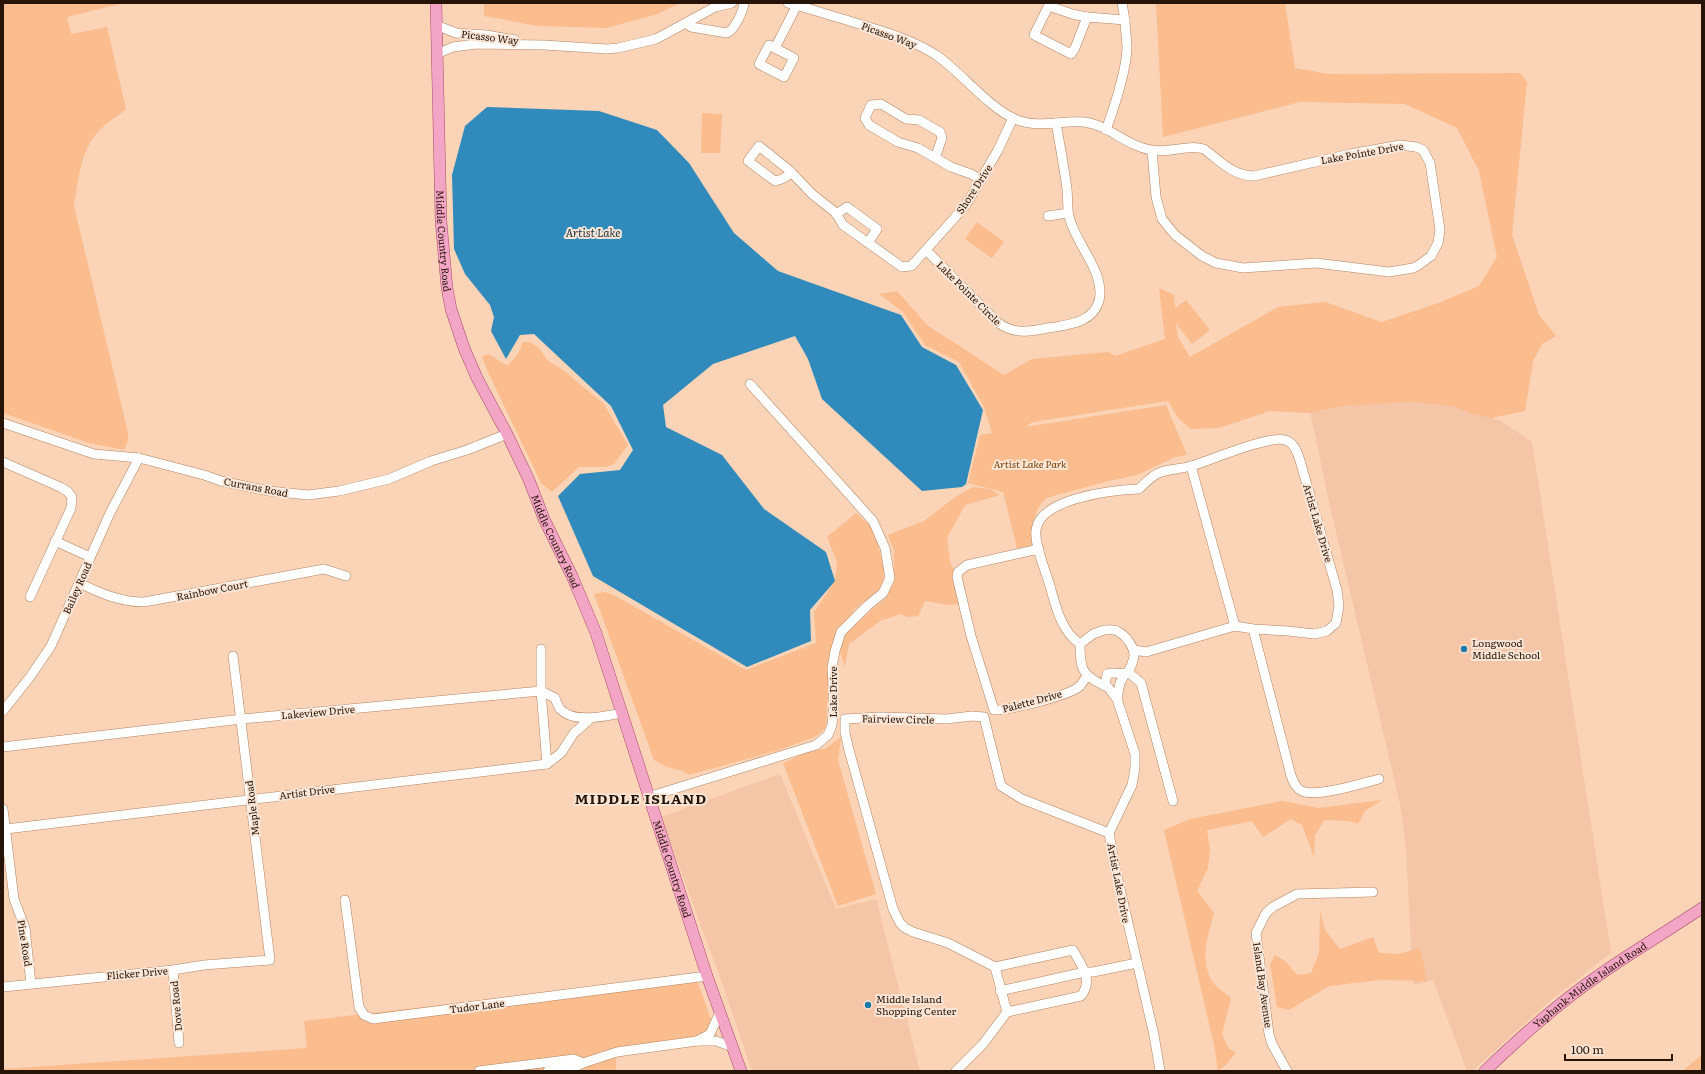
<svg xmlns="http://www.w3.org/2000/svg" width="1705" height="1074" viewBox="0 0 1705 1074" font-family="Literata,serif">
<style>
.built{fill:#f4c6a7}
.green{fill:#fbbc8e}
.water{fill:#308bbc}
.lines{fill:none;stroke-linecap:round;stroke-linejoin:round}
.minor-casing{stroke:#b28462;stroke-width:10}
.major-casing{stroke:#a64b69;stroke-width:12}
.minor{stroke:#fff;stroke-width:9}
.major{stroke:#f3a5c5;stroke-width:11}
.poi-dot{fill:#1e78a7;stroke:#f9e5d6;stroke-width:1.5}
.labels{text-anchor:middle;stroke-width:4;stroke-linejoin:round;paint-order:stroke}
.street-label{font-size:10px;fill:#251407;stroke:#f9e5d6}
.park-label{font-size:10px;font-style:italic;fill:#773d02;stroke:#f9e5d6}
.poi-label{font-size:10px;fill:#251407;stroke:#f9e5d6;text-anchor:start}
.water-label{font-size:11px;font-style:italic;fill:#1b2f3b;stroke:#f9e5d6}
.district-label{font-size:14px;font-weight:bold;letter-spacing:1px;fill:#251407;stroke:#f9e5d6}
</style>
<rect width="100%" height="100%" fill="#fbd3b6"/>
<g class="built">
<path d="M1308,366L1480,412L1504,423L1532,442L1611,953L1552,999L1472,1071H1467L1433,980L1413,985L1406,847L1400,804L1330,506L1304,383Z"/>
<path d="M780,774L836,909L876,899L920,1071H752L721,980L661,817Z"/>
</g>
<g class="green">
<path d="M3,3H124L67,17L71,34L107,27L126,109C116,117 99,128 93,138C81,155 77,185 74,206L128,433V440L124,450L89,443L3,413Z"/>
<path d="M484,3H680L657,14L607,28L538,26L484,16Z"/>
<path d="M1156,3H1285L1295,68L1329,74L1520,73L1527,82L1512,235L1539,315L1556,336L1542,344L1533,361L1525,411L1491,418L1472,414L1453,406L1411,402L1341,406L1308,413L1270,411L1219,428L1190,429L1178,418L1168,401L1033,422L1025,427L1166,405L1187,455L1175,457L1137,475L1108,481L1046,498L1038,508L1033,522L1034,546L1017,548L1003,492L968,483L980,435L992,433L984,407L959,362L925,345L903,312L879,294L897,291L927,325L1004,375L1032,359L1108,352L1115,356L1165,339L1159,288L1174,295L1175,308L1186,300L1210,330L1192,344L1176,323L1178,337L1190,357L1278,307L1325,302L1382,322L1441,302L1479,286L1497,257L1479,171L1457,128L1405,104L1300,102L1163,137Z"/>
<path d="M702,113L722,114L720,153H701Z"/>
<path d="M977,222L1004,242L992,258L965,239Z"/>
<path d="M523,342H530L539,348L547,360L562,369L604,404L628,445L614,464L607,467H579L552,492L541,483L487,370L482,356C493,351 497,363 508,365L518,354Z"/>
<path d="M973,487L989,489L1000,495L965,505L947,538L950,561L955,574L959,604L948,605L925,601L918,616L908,617L901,614L880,621L849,644L845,667L839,649L846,632L886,598L894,581V551L888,535L924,521L954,498Z"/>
<path d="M856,513L873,528L884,567L883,586L854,610L830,654L826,727L817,736L776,751L689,775L682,771L667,767L654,760L594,594L604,592L614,595L746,670L816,643L814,612L835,581L837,562L827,537Z"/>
<path d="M841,737L838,760L876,894L838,906L783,763L812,750L825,749Z"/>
<path d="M1382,800L1365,811L1358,824L1349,821L1324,820L1315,835L1314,857L1302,825L1291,819L1263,837L1252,821L1207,830L1210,849L1208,868L1197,891L1214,913C1208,937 1199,958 1212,981C1216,987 1225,993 1231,998L1222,1034L1229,1049L1236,1052L1227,1064L1218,1071L1214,1045L1164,830L1190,819L1282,801L1319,808Z"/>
<path d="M1320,911L1325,930L1340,949L1373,937L1379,953L1399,954L1420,948L1427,981L1380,980L1329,986L1289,1010L1277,1007L1270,964L1275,955L1285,961L1297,975L1311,973L1319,953Z"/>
<path d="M695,975L720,1044L616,1055V1071H3V1069L307,1048L304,1021Z"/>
<path d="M1702,1055V1071H1682Z"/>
</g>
<path class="water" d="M487,107L599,111L657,130L689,163L734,233L778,271L901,315L922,347L956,365L983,410L966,484L962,487L922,491L822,399L808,359L795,336L713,364L663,405L666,427L722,455L764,509L826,552L835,581L810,610L811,641L747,667L593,576L558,496L580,474L620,470L633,450L611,406L534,334L520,335L506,359L491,331L494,317L490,305L465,274L454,249L452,175L465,126Z"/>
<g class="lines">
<g class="minor-casing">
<g id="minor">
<path d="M788,3C806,7 824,14 843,19C874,29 908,37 936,55C962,73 988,107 1015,119C1038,129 1061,120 1084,122C1109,125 1126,146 1151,150C1169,154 1186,144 1204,149C1220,161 1233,176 1254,176L1350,154L1400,145L1416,147L1423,150L1430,163L1440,230L1438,243L1431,256L1419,265L1413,268L1389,272L1316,263L1243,268L1216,263L1202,256L1175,235L1162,219L1156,197L1152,151"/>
<path d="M1050,3L1034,35L1071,54L1075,48L1087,17L1125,20C1125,30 1127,39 1127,48C1126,71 1114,108 1106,130"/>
<path d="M1122,3L1125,20"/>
<path d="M1049,6L1072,14L1087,17"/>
<path d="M686,23L691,27L727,33C735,29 743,12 744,3"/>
<path d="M436,25L456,33L486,35L515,40"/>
<path d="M769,45L794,58L784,77L759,64Z"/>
<path d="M775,48L797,5"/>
<path d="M437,54L453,47L476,44L544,45L607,49L618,48L656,39L715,7L732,3"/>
<path d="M935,158L942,138L940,132L919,120L906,119L881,104L871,105L865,118L869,125L898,142L918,148L951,167L971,174L981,180"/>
<path d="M792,173L782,179L775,181L748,161L759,146L789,170L792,173L812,194L836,213L843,225L902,267L911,266L915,262L966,205L998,150L1013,118"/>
<path d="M836,214L847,207L877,229L868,243"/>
<path d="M1048,216L1068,213"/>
<path d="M926,250L997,322C1017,337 1032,330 1055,327C1073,324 1093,321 1099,301C1106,272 1075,244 1069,216C1067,208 1068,198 1067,189C1064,167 1060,145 1056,123"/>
<path d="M3,423L94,454L139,458L204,475L221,481L269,491L308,495L339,491L389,479L431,461L467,450L507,434"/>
<path d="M3,462L60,487L67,491L72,497L71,508L30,597"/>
<path d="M1191,466L1235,626"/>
<path d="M55,541L90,557"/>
<path d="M1039,549L967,565L958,572L957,577L971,636L994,710C1010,710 1069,696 1080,686C1082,683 1085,679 1087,676"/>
<path d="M79,583C100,593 120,602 144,602L324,569L346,576"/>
<path d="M1253,629L1288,764C1290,773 1293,787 1302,791C1316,798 1363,783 1379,779"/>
<path d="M1104,630C1109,630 1114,629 1117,631C1126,635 1135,648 1134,657C1133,662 1131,667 1128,672C1122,676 1114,671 1107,674L1106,680L1103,685C1081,675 1080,667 1080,644L1093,634Z"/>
<path d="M1080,644C1061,631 1056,607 1050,586C1046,571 1034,545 1036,530C1040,498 1113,490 1139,489C1145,483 1152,475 1161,472C1170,469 1181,469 1191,466C1209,461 1269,435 1285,440C1295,443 1298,454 1301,464L1337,590L1339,606L1336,623L1327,631L1314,634L1288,631L1253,629L1235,626L1146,652L1134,650"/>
<path d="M541,649V691L547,764"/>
<path d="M1128,672L1141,683L1173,801"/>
<path d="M1103,685L1108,687L1117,699L1120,683L1125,674"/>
<path d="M1117,699L1135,754V768L1132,785L1109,833L1115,867L1154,1035L1160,1071"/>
<path d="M3,711L30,677L51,646L110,513L139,458"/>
<path d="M3,747L242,719L541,691L555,698C556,701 558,706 560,709C574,724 605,716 622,713"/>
<path d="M648,797L816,745L828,735L832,725L834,706L832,668L835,651L841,632L867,606L883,593L890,578L885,548L873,521L750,384"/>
<path d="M3,809L14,899L25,928L31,984"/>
<path d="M6,829L547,764L561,753L574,733L590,719"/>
<path d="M345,900L359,1007L364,1015L373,1019L707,976"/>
<path d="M995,967L1007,1012"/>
<path d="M173,970L179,1043"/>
<path d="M3,987L173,970L204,965L270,960L233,656"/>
<path d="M1000,991L1085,972H1093L1137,963"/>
<path d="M697,1041L710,1034L720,1012"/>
<path d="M479,1071L574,1059L583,1063"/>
<path d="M548,1071L575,1067L583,1063L617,1052L697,1041H716L733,1047"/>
<path d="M956,1071L983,1044L1007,1012L1081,996C1094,980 1081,965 1073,950L995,967L948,943L913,932L905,928L900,923L893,909L849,750L845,733V719L880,717L947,719L972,716L984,717L1001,786L1022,799L1109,833"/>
<path d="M1287,1071L1272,1044L1269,1034L1256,933L1266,913L1273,907L1297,894L1373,892"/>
</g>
</g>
<g class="major-casing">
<g id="major">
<path id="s1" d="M436,3L441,221L447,288L451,309L464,348L477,378L507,434L529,480L544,519L572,576L596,633L707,976L741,1071"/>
<path id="s2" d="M1485,1071C1508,1049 1533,1026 1558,1006C1603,969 1654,940 1702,908"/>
</g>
</g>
<use href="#minor" class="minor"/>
<use href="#major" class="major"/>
</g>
<g class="poi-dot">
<circle cx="1464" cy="649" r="4"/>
<circle cx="868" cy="1005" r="4"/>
</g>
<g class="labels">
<g class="street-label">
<text transform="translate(889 35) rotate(20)" y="4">Picasso Way</text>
<text transform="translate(490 37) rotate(7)" y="4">Picasso Way</text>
<text transform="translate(1362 153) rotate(-10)" y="4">Lake Pointe Drive</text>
<text transform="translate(974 189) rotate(-57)" y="4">Shore Drive</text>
<text dy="4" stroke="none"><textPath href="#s1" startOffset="238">Middle Country Road</textPath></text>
<text transform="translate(969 293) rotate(45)" y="4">Lake Pointe Circle</text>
<text transform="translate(256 487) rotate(11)" y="4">Currans Road</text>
<text transform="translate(1318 523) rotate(74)" y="4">Artist Lake Drive</text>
<text dy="4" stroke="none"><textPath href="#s1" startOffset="562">Middle Country Road</textPath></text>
<text transform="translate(77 588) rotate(-66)" y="4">Bailey Road</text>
<text transform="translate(212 590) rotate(-11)" y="4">Rainbow Court</text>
<text transform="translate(833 692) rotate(-90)" y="4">Lake Drive</text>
<text transform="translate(1032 701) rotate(-15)" y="4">Palette Drive</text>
<text transform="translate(318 712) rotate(-5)" y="4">Lakeview Drive</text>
<text transform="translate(898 719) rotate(1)" y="4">Fairview Circle</text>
<text transform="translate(307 792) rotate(-7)" y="4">Artist Drive</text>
<text transform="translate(252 808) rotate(-97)" y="4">Maple Road</text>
<text dy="4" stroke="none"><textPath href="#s1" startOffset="910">Middle Country Road</textPath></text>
<text transform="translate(1119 883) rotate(79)" y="4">Artist Lake Drive</text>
<text transform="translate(25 943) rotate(81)" y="4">Pine Road</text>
<text transform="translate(137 973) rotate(-5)" y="4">Flicker Drive</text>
<text transform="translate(1263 985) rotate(82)" y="4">Island Bay Avenue</text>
<text dy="4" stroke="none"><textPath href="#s2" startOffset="136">Yaphank-Middle Island Road</textPath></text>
<text transform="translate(176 1006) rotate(-95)" y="4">Dove Road</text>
<text transform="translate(477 1006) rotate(-7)" y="4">Tudor Lane</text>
</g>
<g class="park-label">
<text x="1030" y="468">Artist Lake Park</text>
</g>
<g class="poi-label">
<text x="1472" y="647">Longwood<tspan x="1472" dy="12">Middle School</tspan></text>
<text x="876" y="1003">Middle Island<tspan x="876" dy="12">Shopping Center</tspan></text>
</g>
<g class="water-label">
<text x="593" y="237">Artist Lake</text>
</g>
<g class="district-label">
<text x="641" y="804">MIDDLE ISLAND</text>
</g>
</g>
<rect width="1705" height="1074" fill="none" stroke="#251407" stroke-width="8"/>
<path d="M1565 1054v6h107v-6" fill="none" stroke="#251407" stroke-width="2"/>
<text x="1571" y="1054" font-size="12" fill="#251407" stroke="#f9e5d6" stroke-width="3" paint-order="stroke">100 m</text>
</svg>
